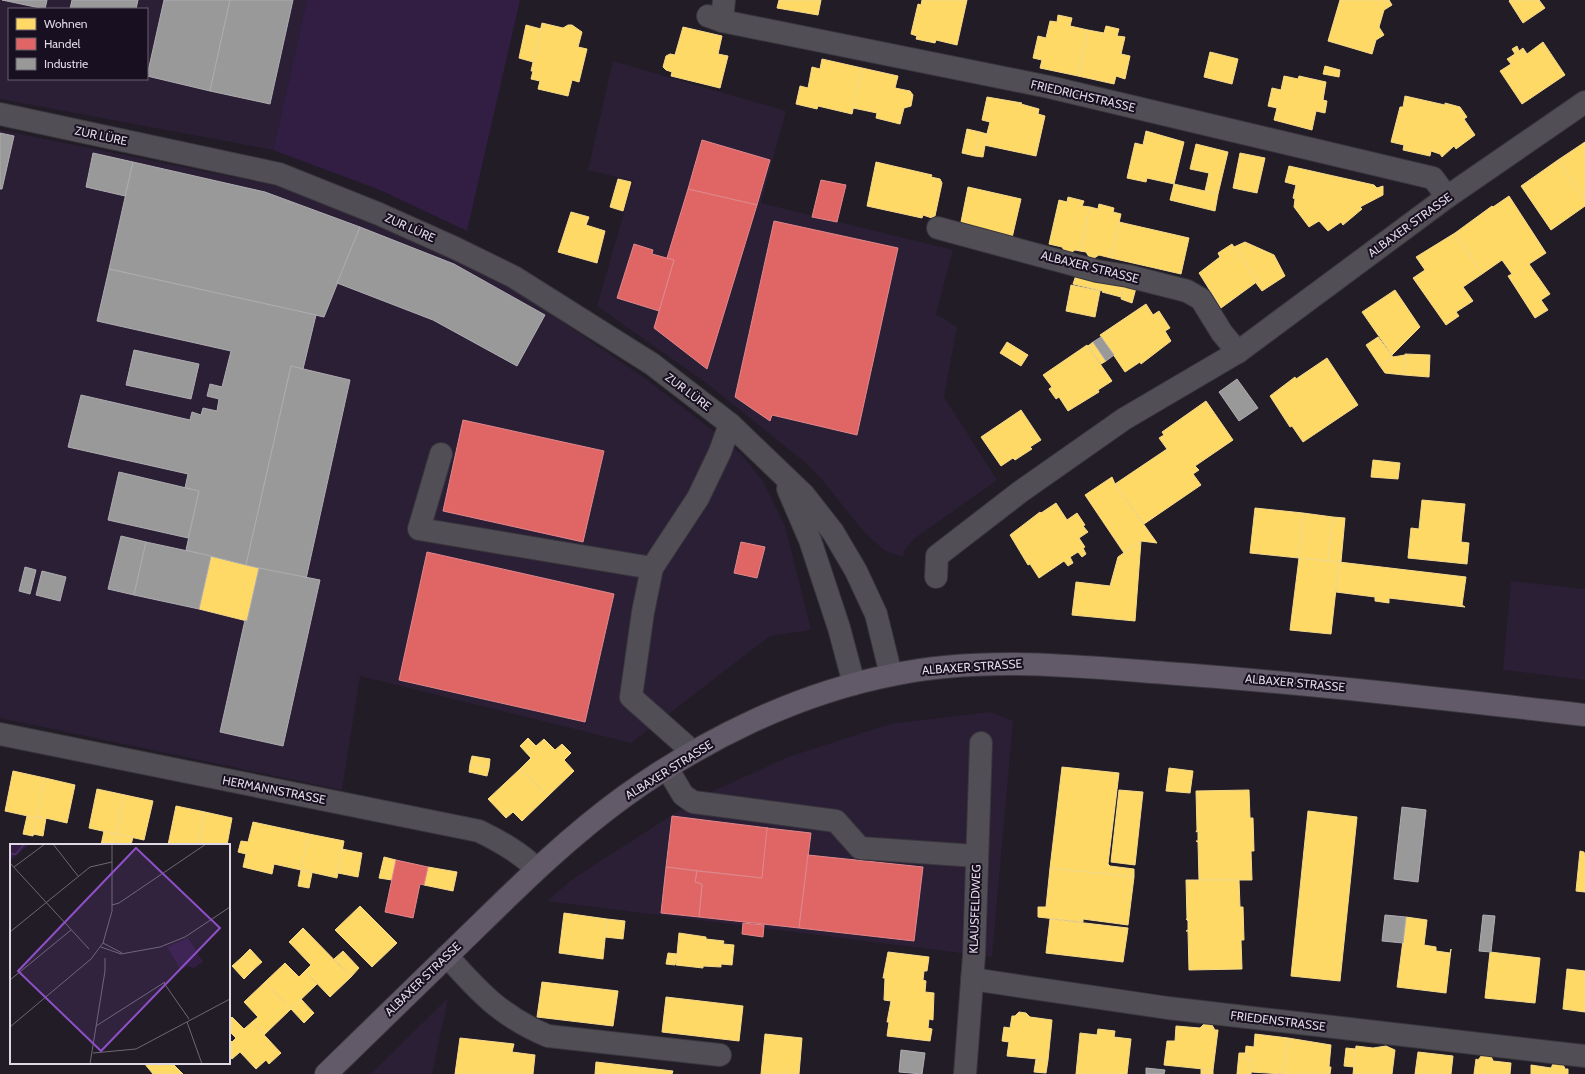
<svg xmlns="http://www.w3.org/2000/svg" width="1585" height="1074" viewBox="0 0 1585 1074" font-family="Cabin,sans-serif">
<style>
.built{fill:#2b1f35;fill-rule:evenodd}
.green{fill:#311e42}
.homes{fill:#ffd966;stroke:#f5d98c}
.shops{fill:#e06666;stroke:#e0888c}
.industry{fill:#999;stroke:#aeacb0}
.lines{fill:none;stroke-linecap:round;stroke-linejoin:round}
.minor-casing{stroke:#39363d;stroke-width:24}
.major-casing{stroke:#39363d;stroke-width:24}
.minor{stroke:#514e56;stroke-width:22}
.major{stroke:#625a69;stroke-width:22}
.labels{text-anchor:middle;stroke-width:4;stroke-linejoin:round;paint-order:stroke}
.street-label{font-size:12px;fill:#dfd9e5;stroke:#180f20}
.inset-river{fill:none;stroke:#4a2b64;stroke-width:2}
.inset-road{fill:none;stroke:#6d6872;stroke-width:1}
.view{fill:#8f4fc7;fill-opacity:0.15;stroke:#8f4fc7;stroke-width:2}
.inset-edge{fill:none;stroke:#dfd9e5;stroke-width:2}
</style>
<rect width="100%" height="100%" fill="#211c26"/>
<g class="built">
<path d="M0,0H307L273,150L0,99ZM9,9H147V79H9Z"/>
<path d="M613,61L786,111L761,203L953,250L936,314L957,327L944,397L997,480L915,538L904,551L903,557L885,551L863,531L825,483L807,464L709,385L597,306L633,181L588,170Z"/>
<path d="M0,130L278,186L453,256L515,290L639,374L711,429L740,453L763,481L785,526L811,630L770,636L631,743L360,676L342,790L0,718Z"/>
<path d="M1511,581L1585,589V680L1503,670Z"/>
<path d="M991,712L1013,721L992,957L547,901L574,878L700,797L788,757L890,724Z"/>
<path d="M448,998L432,1074H371Z"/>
</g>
<path class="green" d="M307,0H520L467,231L380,190L273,150Z"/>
<g class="homes">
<path d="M779,0H821L818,15L777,8Z"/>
<path d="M922,0H967L957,45L936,40L935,43L916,39L917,36L911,34L918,4L921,5Z"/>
<path d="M1340,0H1389L1392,5L1384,10L1379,27L1384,35L1376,40L1372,54L1328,41Z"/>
<path d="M1510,0H1539L1545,8L1523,23L1509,1Z"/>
<path d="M1058,15L1072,18L1070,26L1088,30L1078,76L1040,68L1042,60L1033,58L1038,36L1046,38L1050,21L1057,22Z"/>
<path d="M542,23L563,28L568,25H572L582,32L578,47L587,49L579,82L572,80L568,96L538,89L540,81L531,79L533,71H531Z"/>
<path d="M526,25L541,29L533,62L519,58Z"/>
<path d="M1106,26L1119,29L1117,36L1125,37L1121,54L1130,56L1125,79L1116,76L1114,84L1078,76L1088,30L1104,33Z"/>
<path d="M683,27L722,36L718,54L728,56L720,88L671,76L672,72L666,70L663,67L666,56L670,54L675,55Z"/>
<path d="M1543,42L1565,75L1522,104L1500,71L1511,64L1507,59L1515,54L1512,49L1517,46L1519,51L1523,48L1527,54Z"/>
<path d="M1210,52L1238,59L1232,84L1204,77Z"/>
<path d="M822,59L862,68L852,114L818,106L817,109L796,104L800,86L808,88L812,67L820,69Z"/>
<path d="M1325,66L1340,70L1339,77L1323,74Z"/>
<path d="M862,68L898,76L895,88L910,91L913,95L911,106L904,108L900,124L876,118L877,113L853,108Z"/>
<path d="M1284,76L1298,79L1299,76L1326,82L1323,100L1327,101L1325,113L1316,111L1312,130L1274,120L1277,108L1268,106L1272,88L1281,90Z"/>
<path d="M1405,96L1445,105V103L1460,107L1467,117L1464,119L1475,135L1456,149L1454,146L1442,157L1440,154L1431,151L1430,156L1403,150L1404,145L1391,142L1400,107H1403Z"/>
<path d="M987,97L1022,103L1021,104L1039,109L1038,114L1045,116L1036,156L984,145L990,122L982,120Z"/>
<path d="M967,129L980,132L975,156L962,153Z"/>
<path d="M1146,131L1184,142L1174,184L1147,178L1146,182L1127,178L1135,143L1143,145Z"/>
<path d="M980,132L987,134L983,157L975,156Z"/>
<path d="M1585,142V200L1558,160Z"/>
<path d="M1196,144L1228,152L1218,194L1205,191L1209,173L1190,169Z"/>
<path d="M1240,153L1265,158L1257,193L1233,188Z"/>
<path d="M1558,160L1585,200V206L1551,230L1521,186Z"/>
<path d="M876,162L932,175L931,177L940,179L942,183L935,216L932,218L923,215L922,218L867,206Z"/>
<path d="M1289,166L1374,185L1377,188L1383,186V195L1360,207L1362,209L1343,225L1341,222L1328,231L1319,221L1309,227L1294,207L1295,199L1293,198L1296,185L1285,182Z"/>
<path d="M618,179L631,182L623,211L610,207Z"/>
<path d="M1174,184L1218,194L1215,211L1170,200Z"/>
<path d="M968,187L1021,199L1012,238L960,227Z"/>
<path d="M1509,196L1546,253L1529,264L1550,294L1541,300L1548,310L1535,318L1508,276L1512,274L1502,260L1482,274L1455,233L1492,206L1493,207Z"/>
<path d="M1068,197L1084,201L1082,206L1090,207L1080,251L1075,250L1067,255L1062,247L1049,244L1059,200L1067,202Z"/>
<path d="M1099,204L1114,208L1113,212L1121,214L1111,258L1099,255L1091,260L1086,252L1080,251L1090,207L1098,209Z"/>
<path d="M571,212L589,217L586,225L605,231L597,263L558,252Z"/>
<path d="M1119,222L1189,238L1181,274L1111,258Z"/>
<path d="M1455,233L1482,274L1463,287L1473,301L1456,312L1459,316L1446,325L1413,278L1425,270L1416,257Z"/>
<path d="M1245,242L1274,255L1285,276L1262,291L1256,283L1258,281L1234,247Z"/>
<path d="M1232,244L1258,281L1221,308L1199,273L1220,257L1218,253Z"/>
<path d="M1076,275L1124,285L1121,297L1102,292L1103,291L1073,284Z"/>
<path d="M1071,285L1100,291L1095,317L1066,311Z"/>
<path d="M1124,285L1136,288L1132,303L1121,299Z"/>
<path d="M1395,290L1420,327L1392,355L1362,312Z"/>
<path d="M1146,304L1153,315L1159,311L1170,328L1165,331L1171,341L1141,364L1140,362L1125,372L1100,335Z"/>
<path d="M1378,337L1393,357L1380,366L1366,345Z"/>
<path d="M1007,342L1028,355L1021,366L1000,353Z"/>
<path d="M1093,342L1106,361L1101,364L1088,346Z"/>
<path d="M1087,345L1112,381L1098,390L1099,392L1068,411L1059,397L1056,399L1049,389L1052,387L1043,375Z"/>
<path d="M1405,354L1430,355L1429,377L1404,375Z"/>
<path d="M1405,355L1404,375L1385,373L1380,366L1393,357Z"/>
<path d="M1327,358L1358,405L1303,442L1292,426L1290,427L1270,396L1295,377L1296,379Z"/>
<path d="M1206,401L1233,440L1195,466L1199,470L1193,474L1201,485L1144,524L1115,484L1167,449L1159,438L1164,435L1162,432Z"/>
<path d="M1021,410L1041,440L1030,447L1032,449L1015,460L1013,458L1001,466L981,437Z"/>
<path d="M1373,460L1400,463L1398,479L1371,477Z"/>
<path d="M1112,477L1115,484L1157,543L1141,541L1124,553L1085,495Z"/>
<path d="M1422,500L1465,504L1461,542L1469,543L1467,564L1408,558L1411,528L1419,529Z"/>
<path d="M1056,503L1067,520L1077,513L1085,525L1083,526L1088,532L1079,538L1085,547L1083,548L1086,554L1082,557L1078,552L1070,557L1073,563L1068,566L1064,561L1039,578L1030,564L1028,565L1010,535L1040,512L1041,513Z"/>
<path d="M1255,508L1303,513L1299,558L1250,553Z"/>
<path d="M1303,513L1333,517L1328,561L1299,558Z"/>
<path d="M1333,517L1345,518L1341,562L1328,561Z"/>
<path d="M1141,541L1135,621L1072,615L1076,582L1110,586L1118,557Z"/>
<path d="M211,556L259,568L247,621L199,609Z"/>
<path d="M1299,558L1339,562L1331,634L1290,630Z"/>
<path d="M1339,562L1466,577L1462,605L1465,607L1389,598V603L1375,601V597L1336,592Z"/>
<path d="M528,738L536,746L544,739L555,750L562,744L571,753L564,760L574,771L548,796L520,769L531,758L520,746Z"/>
<path d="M472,756L490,759L489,768L470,764Z"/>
<path d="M470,764L489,768L487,776L469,772Z"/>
<path d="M1062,767L1119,773L1108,864L1110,866L1134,869V877L1050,868Z"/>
<path d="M1169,768L1193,771L1190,793L1166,791Z"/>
<path d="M520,769L548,796L522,821L513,812L506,818L488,799Z"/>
<path d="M13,771L45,778L37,818L5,811Z"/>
<path d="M45,778L75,785L67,823L37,816Z"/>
<path d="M97,789L125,795L116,834L89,828Z"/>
<path d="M1119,790L1143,792L1135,865L1111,862Z"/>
<path d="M1249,790L1250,818H1253L1254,851H1251L1252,880H1199L1198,842L1196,841H1198V831L1196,832L1197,830L1196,791Z"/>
<path d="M125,795L153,801L144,840L116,834Z"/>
<path d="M176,806L205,812L198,845H168Z"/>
<path d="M1308,811L1357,817L1340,981L1291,976Z"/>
<path d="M205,812L232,818L227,845H198Z"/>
<path d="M27,816L37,818L33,836L23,834Z"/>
<path d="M37,816L46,818L43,836L33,834Z"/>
<path d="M253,822L309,834L301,870L274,864L272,874L243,867L246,854L238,852L241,841L248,842Z"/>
<path d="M104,831L116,834L114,845H101Z"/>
<path d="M116,834L133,837L131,845H114Z"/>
<path d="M309,834L344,841L337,878L301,870Z"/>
<path d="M342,849L362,853L358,877L338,873Z"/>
<path d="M1580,851L1584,852L1585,856V892L1576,891Z"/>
<path d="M384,857L396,860L392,880L379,878Z"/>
<path d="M428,867L457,872L453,891L424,885Z"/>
<path d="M1050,868L1134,877L1128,925L1083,919V922L1038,917V907H1046Z"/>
<path d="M301,870L312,873L309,888L298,886Z"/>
<path d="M1186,880H1239L1240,907H1243L1244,940H1241L1242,969L1189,970L1188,931H1186L1188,930V921L1186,919H1187Z"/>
<path d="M360,906L397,943L372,967L335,930Z"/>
<path d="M564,913L607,919L603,959L559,953Z"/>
<path d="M1406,917L1427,920L1424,945L1436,947V951L1450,953L1451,949L1446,993L1397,987Z"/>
<path d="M607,919L625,921L623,939L605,937Z"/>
<path d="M1050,919L1128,928L1123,962L1046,953Z"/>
<path d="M303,928L351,977L330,997L305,971L311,965L289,942Z"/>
<path d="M679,933L706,937V939L724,941L723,944L734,945L732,965L721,964V967L703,966V968L676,965Z"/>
<path d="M250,949L262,962L253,970L241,958Z"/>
<path d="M343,951L359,968L351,977L334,959Z"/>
<path d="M888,952L929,957L927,971H924L923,980L926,981L925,992L934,993L933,1020L929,1019L928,1028L932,1029L930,1041L887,1036L889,1022H887L891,1001L884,1000L885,978H883Z"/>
<path d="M1490,952L1540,958L1535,1003L1485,998Z"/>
<path d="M668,953L677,954L675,965L666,964Z"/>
<path d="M241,958L253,970L244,979L232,966Z"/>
<path d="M285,963L299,977L305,971L317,984L291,1009L265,982Z"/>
<path d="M1567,969L1585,971V1012L1563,1009Z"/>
<path d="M265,982L291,1009L264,1035L252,1022L258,1017L244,1002Z"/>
<path d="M542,982L618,991L613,1026L537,1017Z"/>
<path d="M666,997L743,1006L739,1041L662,1032Z"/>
<path d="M301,999L314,1013L304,1023L291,1009Z"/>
<path d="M1019,1012L1026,1013L1030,1017L1052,1020L1048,1060L1007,1056L1009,1042L1002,1041L1004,1027L1010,1028L1012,1016H1015Z"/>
<path d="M232,1017L244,1029L252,1022L281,1053L269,1064L266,1060L256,1069L240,1052L232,1059L229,1056V1039L232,1042L236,1038L229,1031V1020Z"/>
<path d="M1204,1024L1212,1025L1215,1030H1218L1213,1070L1164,1065L1167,1041H1175L1176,1026L1200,1028Z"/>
<path d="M1098,1029L1115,1031L1114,1037L1131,1039L1127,1074H1076L1080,1033L1097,1035Z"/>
<path d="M765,1034L802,1038L799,1074H761Z"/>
<path d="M1255,1034L1288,1038L1283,1074L1251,1072L1252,1059L1245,1058L1246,1046L1254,1047Z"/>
<path d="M460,1038L514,1044L512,1052L535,1055L533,1074H455Z"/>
<path d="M1288,1038L1331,1045L1329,1067H1331L1330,1074H1283Z"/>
<path d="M1356,1046L1373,1048L1386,1046L1395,1050L1392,1074H1353Z"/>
<path d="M1346,1048L1356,1049L1354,1067L1344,1066Z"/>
<path d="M1418,1052L1453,1056L1451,1074H1415Z"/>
<path d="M1239,1053H1246L1245,1058L1252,1059L1251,1074H1237Z"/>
<path d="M1482,1055L1491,1056L1493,1061L1511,1063L1510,1074H1474L1476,1059L1478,1060Z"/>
<path d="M1036,1059L1048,1060L1046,1073L1034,1072Z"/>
<path d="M596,1062L673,1071L672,1074H595Z"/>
<path d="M1557,1062L1563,1064L1565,1069H1568V1074H1531V1065L1551,1068L1553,1064Z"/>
<path d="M144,1063H172L183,1074H153Z"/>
<path d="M1201,1069L1213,1070V1074H1201Z"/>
</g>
<g class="shops">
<path d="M702,140L770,160L757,205L688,189Z"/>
<path d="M821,180L846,185L837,222L812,217Z"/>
<path d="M688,189L757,205L707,369L654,328L674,260L667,258Z"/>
<path d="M774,221L898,248L857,435L772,415L770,421L735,397Z"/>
<path d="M634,244L653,250L652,254L674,260L659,311L617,298Z"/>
<path d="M463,420L604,451L583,542L443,511Z"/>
<path d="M741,542L765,547L757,578L734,573Z"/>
<path d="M427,552L614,594L585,722L399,680Z"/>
<path d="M672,816L768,828L762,878L666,867Z"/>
<path d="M767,828L811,833L799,928L699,917L702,884L695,882L697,871L762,878Z"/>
<path d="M808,855L923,867L914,941L799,928Z"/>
<path d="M396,860L428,867L424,885L420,884L413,918L385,912Z"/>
<path d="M666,867L697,871L695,882L702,884L699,917L661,913Z"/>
<path d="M743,923L764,925L763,937L742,934Z"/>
</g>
<g class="industry">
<path d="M2,0H47L45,9Z"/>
<path d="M72,0H138L136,9H70Z"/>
<path d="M164,0H230L210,91L147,76Z"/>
<path d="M230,0H293L270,104L210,91Z"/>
<path d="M0,133L14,136L2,189H0Z"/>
<path d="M93,153L133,162L125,196L86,187Z"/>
<path d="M133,162L265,192L360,227L324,317L109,269Z"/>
<path d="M360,227L454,264L545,315L517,366L433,320L337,283Z"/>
<path d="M109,269L316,315L303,369L291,366L246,565L186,550L199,491L185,488L188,474L68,447L81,395L190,420L192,412L201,415L203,408L217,411L219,399L207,396L210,384L222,387L231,351L97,321Z"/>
<path d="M1101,337L1114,355L1106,361L1093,342Z"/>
<path d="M134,350L199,364L191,399L126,385Z"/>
<path d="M291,366L350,380L306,579L246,565Z"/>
<path d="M1237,379L1258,408L1239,421L1219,392Z"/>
<path d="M119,472L199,491L188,538L108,520Z"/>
<path d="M121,536L146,542L134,595L108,589Z"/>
<path d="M146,542L211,556L199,609L134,595Z"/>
<path d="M25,567L36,570L30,594L19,591Z"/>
<path d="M259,568L320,580L283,746L220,732L245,620L247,621Z"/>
<path d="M42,571L66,577L60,601L36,595Z"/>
<path d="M1402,807L1426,810L1418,882L1394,879Z"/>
<path d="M1385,915L1406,917L1403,943L1382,941Z"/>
<path d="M1483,915L1495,916L1491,952L1479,951Z"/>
<path d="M901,1050L925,1053L922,1074L899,1072Z"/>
<path d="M1146,1068L1165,1070L1164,1074H1146Z"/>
</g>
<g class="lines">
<g class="minor-casing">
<g id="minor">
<path d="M708,16L722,21L1049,87L1433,178L1447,197"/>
<path d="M722,21L724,0"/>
<path d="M0,114L279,174L379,214L455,248L514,277L652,364L730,424L804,495L833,532L856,571L876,614L891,675"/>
<path d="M938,228L1097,271L1128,276L1187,291L1201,299L1222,333L1238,352"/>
<path d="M441,454L419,529L652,568"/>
<path d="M788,489L810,540L839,628L854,684"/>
<path d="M936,577L937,556L1020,492L1124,419L1238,352L1447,197L1585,102"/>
<path d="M0,734L479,831C501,842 519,852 537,869"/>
<path d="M693,752L631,697L643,612L652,568L698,498L720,452L730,424"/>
<path d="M667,768L683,795L693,802L836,821L860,848L976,856"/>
<path d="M447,956C479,992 502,1017 548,1036L720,1055"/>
<path d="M972,979L1168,1008L1585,1056"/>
<path d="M965,1074L974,955L981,743"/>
</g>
</g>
<g class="major-casing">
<path id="major" d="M326,1074C376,1025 427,976 477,927C524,881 571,835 625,796C703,740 796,694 892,675C982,656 1074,666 1165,673C1305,683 1445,699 1585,715"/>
</g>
<use href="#minor" class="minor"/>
<use href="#major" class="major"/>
</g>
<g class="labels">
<g class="street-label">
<text transform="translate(1083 96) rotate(13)" y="4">FRIEDRICHSTRASSE</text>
<text transform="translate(101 136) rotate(12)" y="4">ZUR LÜRE</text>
<text transform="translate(1410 225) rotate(-36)" y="4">ALBAXER STRASSE</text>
<text transform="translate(410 228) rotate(24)" y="4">ZUR LÜRE</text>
<text transform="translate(1090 267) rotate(14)" y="4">ALBAXER STRASSE</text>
<text transform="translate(688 392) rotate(37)" y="4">ZUR LÜRE</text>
<text transform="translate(972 667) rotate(-4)" y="4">ALBAXER STRASSE</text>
<text transform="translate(1295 683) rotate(5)" y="4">ALBAXER STRASSE</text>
<text transform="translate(669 770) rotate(-32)" y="4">ALBAXER STRASSE</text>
<text transform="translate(274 790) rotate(11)" y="4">HERMANNSTRASSE</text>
<text transform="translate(975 909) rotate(-88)" y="4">KLAUSFELDWEG</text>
<text transform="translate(423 979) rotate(-44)" y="4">ALBAXER STRASSE</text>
<text transform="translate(1278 1021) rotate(7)" y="4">FRIEDENSTRASSE</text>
</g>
</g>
<g transform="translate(10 844)">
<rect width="220" height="220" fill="#211c26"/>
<path d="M0,0H20L1,16ZM178,94L193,118L184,124L177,122L171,126L157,103Z" fill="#311e42"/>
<path class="inset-river" d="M0,10H6L14,0"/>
<path class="inset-road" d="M43,0L68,32M0,19L79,105M4,23L35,0M102,61L109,59L196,0M0,88L80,23L102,18M93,99L112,109M91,103L111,110L150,103L175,93L220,63M0,136L61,86M154,139L179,175M177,178L192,220M86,182L155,138M0,183L81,115L93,99L102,67V0M83,209L126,205L220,155M80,220L95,127V114"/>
<path class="view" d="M126,4L210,84L91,207L8,127Z"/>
<rect width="220" height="220" class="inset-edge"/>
</g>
<rect x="8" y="8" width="140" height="72" fill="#180f20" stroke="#68606f"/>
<rect x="16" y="18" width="20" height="12" fill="#ffd966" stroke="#68606f"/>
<text x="44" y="28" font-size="12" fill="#dfd9e5">Wohnen</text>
<rect x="16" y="38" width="20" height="12" fill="#e06666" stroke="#68606f"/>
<text x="44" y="48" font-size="12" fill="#dfd9e5">Handel</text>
<rect x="16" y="58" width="20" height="12" fill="#999999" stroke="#68606f"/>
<text x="44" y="68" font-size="12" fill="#dfd9e5">Industrie</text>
</svg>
